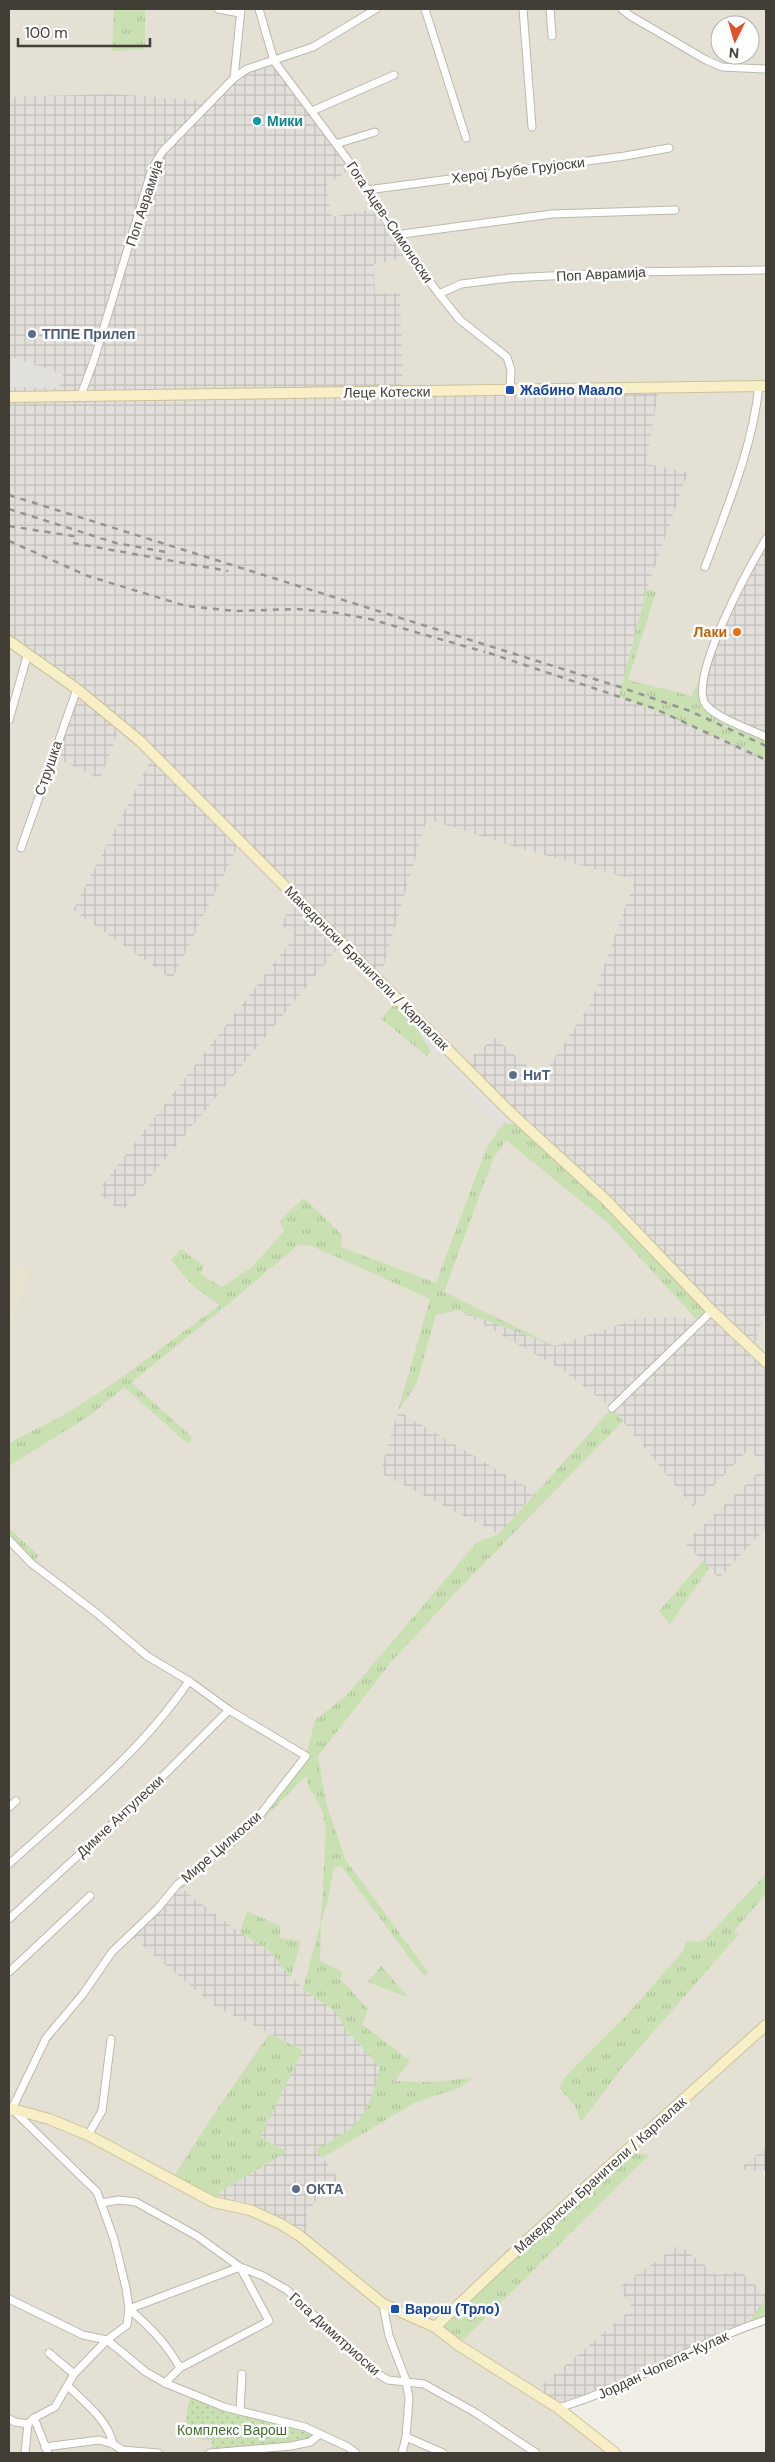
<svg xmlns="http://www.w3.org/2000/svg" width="775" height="2462" viewBox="0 0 775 2462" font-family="'DM Sans',sans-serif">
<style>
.residential{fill:#e4e0d4;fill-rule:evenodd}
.industrial{fill:url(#industrial-grid)}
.education{fill:#e8e3d0}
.grass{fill:url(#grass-tufts)}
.park{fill:url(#park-dots)}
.parking{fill:#e2e0dd}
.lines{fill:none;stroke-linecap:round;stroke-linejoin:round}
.street-casing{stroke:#bdb8ac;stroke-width:9}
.secondary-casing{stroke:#cbc299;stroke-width:12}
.street{stroke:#fff;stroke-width:7}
.secondary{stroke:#f8efc7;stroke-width:10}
.rail{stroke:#949494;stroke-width:2.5;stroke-dasharray:6 6;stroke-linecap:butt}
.culture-dot{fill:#0f9aa8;stroke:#fff;stroke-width:2}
.service-dot{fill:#5c6f8a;stroke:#fff;stroke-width:2}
.transit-dot{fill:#1a4fb4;stroke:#fff;stroke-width:2}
.food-dot{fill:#e8710a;stroke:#fff;stroke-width:2}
.labels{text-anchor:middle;stroke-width:5;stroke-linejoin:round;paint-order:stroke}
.culture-label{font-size:14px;font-weight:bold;fill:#0d838f;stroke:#fff;text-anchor:start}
.street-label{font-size:14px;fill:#423e35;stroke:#fff}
.service-label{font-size:14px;font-weight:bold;fill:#4e5e75;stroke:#fff;text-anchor:start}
.transit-label{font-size:14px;font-weight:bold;fill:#164399;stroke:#fff;text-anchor:start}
.food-label{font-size:14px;font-weight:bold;fill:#c56008;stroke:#fff;text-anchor:end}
.park-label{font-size:14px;fill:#436c30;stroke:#fff}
</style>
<defs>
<pattern id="industrial-grid" width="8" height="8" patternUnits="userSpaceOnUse" patternTransform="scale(1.25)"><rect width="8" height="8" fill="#e2dfda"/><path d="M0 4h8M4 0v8" fill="none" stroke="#c3c0bc"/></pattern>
<pattern id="grass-tufts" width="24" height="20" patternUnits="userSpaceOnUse" patternTransform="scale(1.25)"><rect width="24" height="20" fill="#c8e0b2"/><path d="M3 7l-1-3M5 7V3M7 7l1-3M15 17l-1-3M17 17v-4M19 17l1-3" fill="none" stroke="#adc19a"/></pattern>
<pattern id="park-dots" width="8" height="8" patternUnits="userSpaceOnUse" patternTransform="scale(1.25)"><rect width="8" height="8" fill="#c8e0b2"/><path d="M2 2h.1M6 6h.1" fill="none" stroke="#adc19a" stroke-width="1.8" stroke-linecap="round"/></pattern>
</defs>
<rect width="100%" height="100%" fill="#f0eee5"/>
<path class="residential" d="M9,9H766V2171H762L766,2180V2320L559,2408L615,2453H9ZM720,25H750V55H720Z"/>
<g class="industrial">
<path d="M274,61L353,167L326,186L332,217L378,208L411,257L374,264L375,294L400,292L403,391L659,388L646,464L688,472L647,589L619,696L731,742L766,760V1311L753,1349L766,1362V1528L719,1578L685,1543L765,1466L749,1449L693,1507L612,1408L561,1369L458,1310L555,1346L639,1318L679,1317L699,1322L712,1311L470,1071L471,1057L495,1038L541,1078L590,1005L635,880L516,847L427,819L379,981L342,943L122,1212L97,1192L295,936L281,924L296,897L240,842L172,979L73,910L154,754L121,724L100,779L52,756L77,689L9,641V97L112,94L210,101L234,78Z"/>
<path d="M766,539V737L710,710L704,702L710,655Z"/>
<path d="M398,1411L535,1492L499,1534L380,1473Z"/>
<path d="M177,1885L240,1933L266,1948L286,1972L309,1994L318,1997L336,2012L347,2031L380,2067L372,2101L356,2125L341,2136L315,2149L335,2173L338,2186L314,2202L307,2215V2231L300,2236L281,2224L213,2202L221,2191L287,2152L260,2137L303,2050L216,2007L130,1935Z"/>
<path d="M766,2146V2171L738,2170L758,2154Z"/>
<path d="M679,2245L717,2275L740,2271L766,2295V2298L746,2326L558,2408L535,2391L633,2308L618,2288Z"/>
</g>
<path class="education" d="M9,1262L30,1270L10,1327H9Z"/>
<g class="grass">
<path d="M114,9H145V49L112,51Z"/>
<path d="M647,589L656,592L628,680L692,696L703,672L701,689L711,711L766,737V760L731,742L619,696Z"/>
<path d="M398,999L431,1051L427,1056L381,1019Z"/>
<path d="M503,1123L523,1125L712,1311L699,1322L609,1224L506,1140L493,1159L444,1292L555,1346L458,1310L436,1315L416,1385L398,1411L430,1299L312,1246L298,1245L225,1307L135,1379L133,1384L193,1438L188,1444L124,1387L92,1414L9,1466V1443L66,1414L121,1378L220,1305L193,1286L171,1260L181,1249L204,1266L200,1274L222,1287L252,1267L284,1231L279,1221L304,1198L342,1235L341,1247L436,1283L487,1147Z"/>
<path d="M612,1408L623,1421L458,1590L391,1662L318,1756L326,1803L345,1859L428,1972L425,1976L415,1965L342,1867H334L327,1904L321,1921L320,1961L343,1972L340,1979L368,2009L362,2024L410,2061L395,2081L435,2082L474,2077L459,2088L416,2102L322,2158L315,2149C362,2126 367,2118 380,2067L347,2031L336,2012L303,1989L321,1921L326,1830L323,1812L308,1785L306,1776L238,1844L210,1863L182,1889L177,1885L256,1820L306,1756L315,1720L347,1695L477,1542L499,1534Z"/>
<path d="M9,1528L39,1556L31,1563L9,1540Z"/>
<path d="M703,1561L709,1568L670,1624L659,1611Z"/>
<path d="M766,1874V1894L734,1931L738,1935L621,2069L581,2122L575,2106L559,2088L566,2076L627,2015L684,1950L686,1941L697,1942L705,1939Z"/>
<path d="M247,1911L280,1926V1938L301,1941L291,1977L266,1948L240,1933Z"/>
<path d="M381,1966L409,1998L368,1982Z"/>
<path d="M269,2034L303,2050L260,2137L287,2152L221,2191L213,2202L171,2181L208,2123Z"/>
<path d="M626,2152L649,2155L458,2345L435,2327Z"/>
<path d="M766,2298V2320L746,2326Z"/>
</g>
<path class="park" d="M190,2394L320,2434L310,2442L211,2453L212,2440L199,2439L198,2431L184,2433Z"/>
<g class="parking">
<path d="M9,356L63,374L59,388L9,387Z"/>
<path d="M398,999L523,1125L504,1123L500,1128L471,1101L475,1098L431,1051Z"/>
</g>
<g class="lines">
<g class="street-casing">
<g id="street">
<path d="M218,9L240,13"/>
<path d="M259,9L274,61L353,167L395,235L439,294L460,320L507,357L511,370L510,390"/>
<path d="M425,9L466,138"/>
<path d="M523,9L532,127"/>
<path d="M550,9L552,36"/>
<path d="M622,9L629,15L706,60L722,67L766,69"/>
<path d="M234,78L241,9"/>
<path d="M312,111L394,75"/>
<path d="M336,144L375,132"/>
<path d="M367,190L625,156L669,148"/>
<path d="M395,235L552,214L675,210"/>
<path d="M439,294L461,284L510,278L629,272L766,270"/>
<path d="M81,395L94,360L152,169L162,152L234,78L247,69L313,47L376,9"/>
<path d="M766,539C750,566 687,679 706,705C716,718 750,729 766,737"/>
<path d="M705,567C727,507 752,450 759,386"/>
<path d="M9,720L28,653"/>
<path d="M21,848L77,689"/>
<path d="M612,1408L712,1311"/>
<path d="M9,1540L31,1563L99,1615L147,1656L189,1681L229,1710L306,1756L256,1820L177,1885L158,1908L112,1952L83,1994L46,2038L11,2111"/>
<path d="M9,1807L16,1801"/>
<path d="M9,1864C72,1807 141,1752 189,1681"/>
<path d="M9,1919L145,1794L229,1710"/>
<path d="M9,1972L90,1896"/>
<path d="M12,2109L97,2192L114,2239L126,2288L129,2309L127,2325L107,2340L74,2374L55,2407L34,2418L28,2424L25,2453"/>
<path d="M88,2135L102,2111L111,2039"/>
<path d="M101,2203L119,2200L136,2202L197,2236L240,2267L263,2276L287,2290L375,2372L388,2380L424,2384L476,2413L536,2453"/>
<path d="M9,2299L83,2335L107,2340L146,2372L165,2383L224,2407L305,2427L348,2447L356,2453"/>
<path d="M383,2304L389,2336L406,2380L409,2399L406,2437L402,2453"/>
<path d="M49,2353L74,2374"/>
<path d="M165,2383L180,2368L269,2321L240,2267L129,2309C150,2327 167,2344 180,2368"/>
<path d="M68,2386C85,2403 108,2420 113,2444"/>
<path d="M558,2408C631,2387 694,2343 766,2320"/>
<path d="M240,2411L242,2374"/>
<path d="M34,2418L48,2453"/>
<path d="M9,2419L15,2422L28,2424"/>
<path d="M406,2437L443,2453"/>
<path d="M45,2447L99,2440L113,2444L122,2450L158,2453"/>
<path d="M210,2453L291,2446L310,2442L320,2434"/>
</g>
</g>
<g class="secondary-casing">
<g id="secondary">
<path d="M9,397L766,386"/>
<path d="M9,641L77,689L140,741L510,1112L606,1200L712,1311L766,1362"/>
<path d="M9,2108L49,2119L88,2135L213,2202L250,2210L281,2224L300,2236L383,2304L435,2327L458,2345L558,2408L615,2453"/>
<path d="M435,2327L526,2241L766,2025"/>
</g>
</g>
<use href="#street" class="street"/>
<use href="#secondary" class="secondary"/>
<g class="rail">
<path d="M9,495L620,687L690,711L766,746"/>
<path d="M9,509L116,543L171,553"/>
<path d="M9,526L79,537"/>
<path d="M9,541L88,576L186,606L235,611L297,609L337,613L370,619L485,652"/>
<path d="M73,543L228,571"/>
<path d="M489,653L653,708L766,760"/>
</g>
</g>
<circle class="culture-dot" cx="257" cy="121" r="5"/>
<g class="service-dot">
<circle cx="32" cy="334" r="5"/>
<circle cx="513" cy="1075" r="5"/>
<circle cx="296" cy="2189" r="5"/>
</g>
<g class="transit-dot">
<rect x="505" y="385" width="10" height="10" rx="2.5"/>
<rect x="390" y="2304" width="10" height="10" rx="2.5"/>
</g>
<circle class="food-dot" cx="737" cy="632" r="5"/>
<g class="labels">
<g class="culture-label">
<text x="267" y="126">Мики</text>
</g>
<g class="street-label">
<text transform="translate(518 170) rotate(-7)" y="5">Херој Љубе Грујоски</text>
<text transform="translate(144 203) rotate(-72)" y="5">Поп Аврамија</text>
<text transform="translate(390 222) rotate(56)" y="5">Гога Ацев-Симоноски</text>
<text transform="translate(601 274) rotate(-3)" y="5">Поп Аврамија</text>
<text transform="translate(387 392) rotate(-1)" y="5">Леце Котески</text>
<text transform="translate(48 768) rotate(-71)" y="5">Струшка</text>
<text transform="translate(367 968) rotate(45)" y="5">Македонски Бранители / Карпалак</text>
<text transform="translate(120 1816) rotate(-43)" y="5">Димче Антулески</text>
<text transform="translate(221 1847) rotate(-41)" y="5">Мире Цилкоски</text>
<text transform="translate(600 2175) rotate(-42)" y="5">Македонски Бранители / Карпалак</text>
<text transform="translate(335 2334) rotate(42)" y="5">Гога Димитриоски</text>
<text transform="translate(663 2365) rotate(-25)" y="5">Јордан Чопела-Кулак</text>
</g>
<g class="service-label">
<text x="42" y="339">ТППЕ Прилеп</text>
<text x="523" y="1080">НиТ</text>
<text x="306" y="2194">ОКТА</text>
</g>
<g class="transit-label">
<text x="520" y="395">Жабино Маало</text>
<text x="405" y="2314">Варош (Трло)</text>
</g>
<g class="food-label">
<text x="727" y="637">Лаки</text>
</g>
<g class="park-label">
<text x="232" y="2435">Комплекс Варош</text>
</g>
</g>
<rect width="775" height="2462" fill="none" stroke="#423e35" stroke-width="20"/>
<g transform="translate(735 40) rotate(185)"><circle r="24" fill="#ffffff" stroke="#b3b2ae"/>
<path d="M0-4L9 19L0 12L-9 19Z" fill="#e1522b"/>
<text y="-8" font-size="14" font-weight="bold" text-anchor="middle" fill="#423e35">N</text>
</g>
<path d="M18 38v8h132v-8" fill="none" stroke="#423e35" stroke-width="2.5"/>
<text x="25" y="38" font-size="15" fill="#423e35" stroke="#ffffff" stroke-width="4" paint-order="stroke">100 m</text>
</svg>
